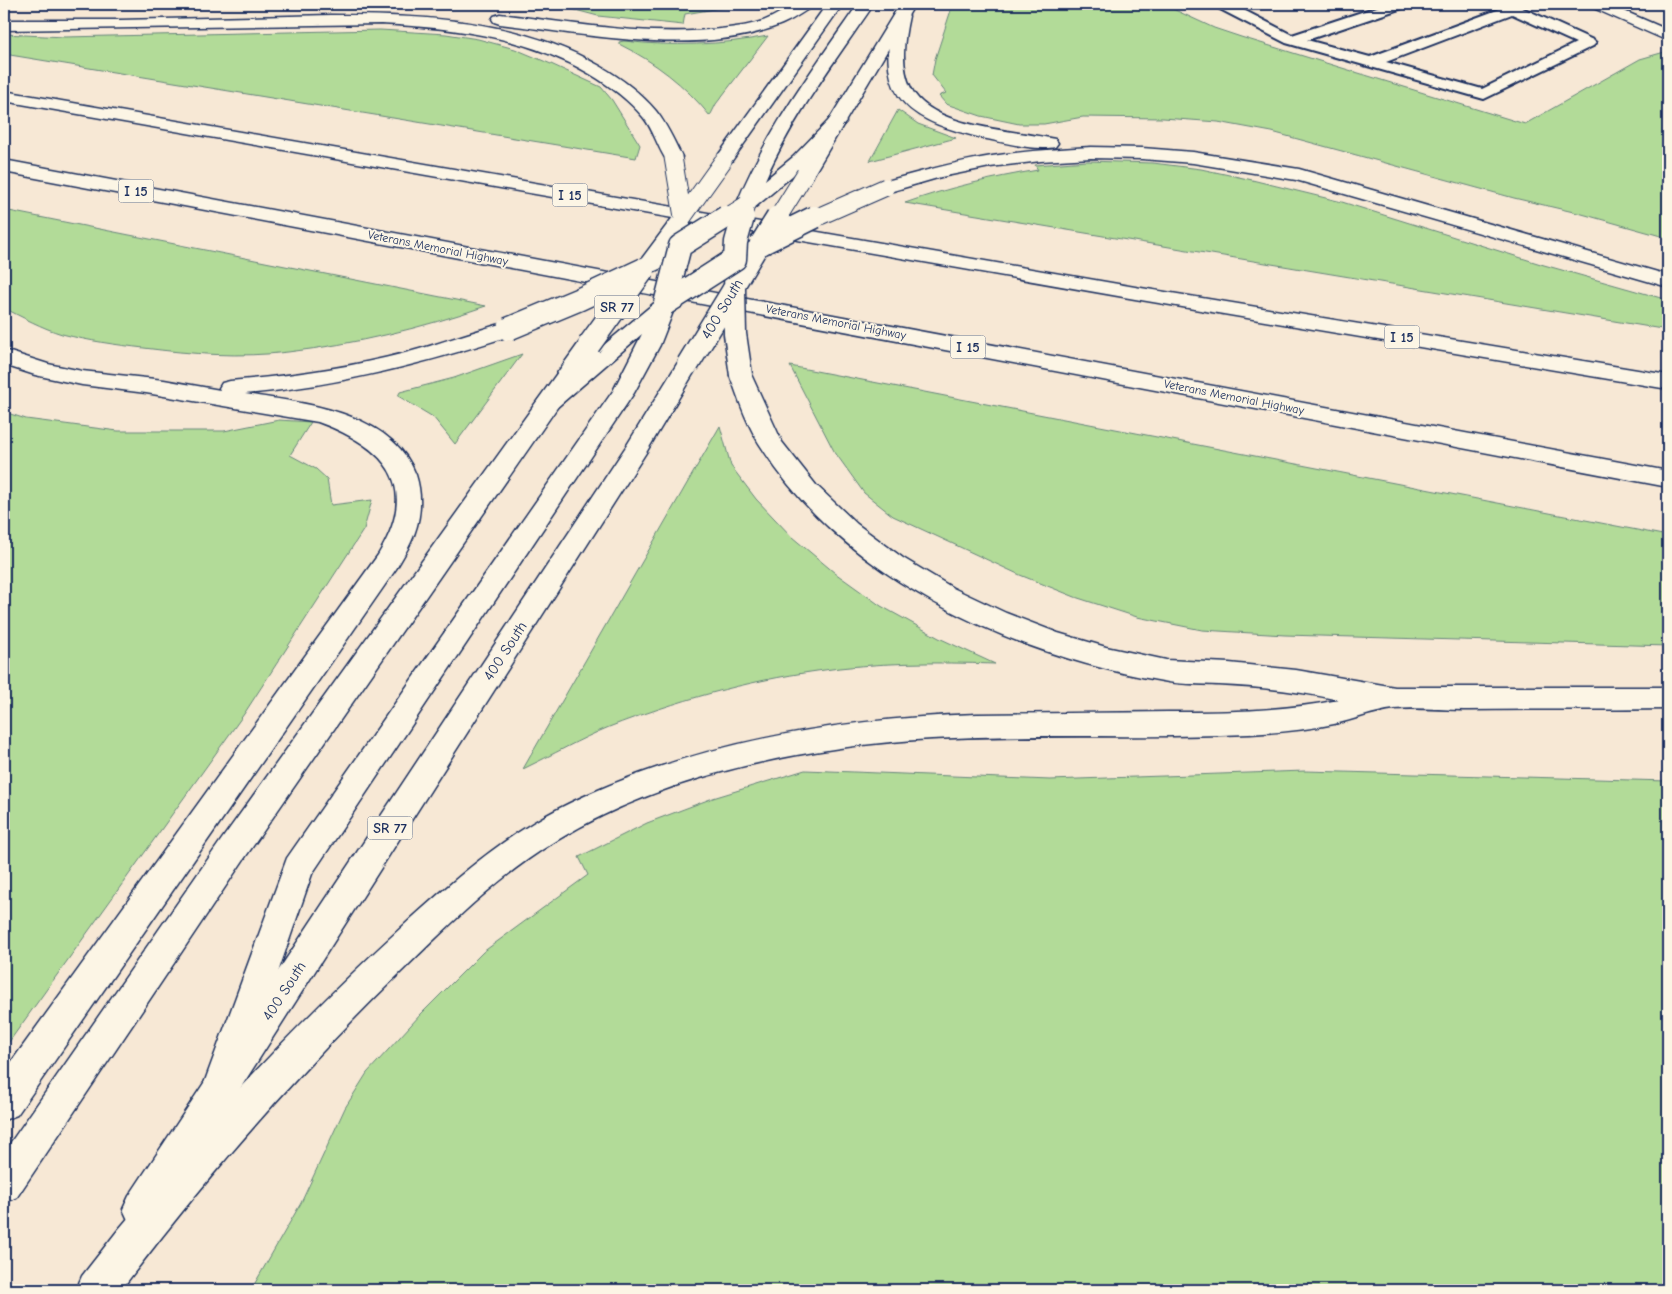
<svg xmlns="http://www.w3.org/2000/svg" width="1672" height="1294" viewBox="0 0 1672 1294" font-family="'Comic Neue',sans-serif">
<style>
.green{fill:#b2db98;stroke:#66857b}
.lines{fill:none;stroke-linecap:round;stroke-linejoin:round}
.service-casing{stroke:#1b2f5e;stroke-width:4}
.minor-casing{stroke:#1b2f5e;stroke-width:3}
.secondary-casing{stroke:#1b2f5e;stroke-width:3}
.primary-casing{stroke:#1b2f5e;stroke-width:3}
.motorway-casing{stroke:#1b2f5e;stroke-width:3}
.service{fill:#fcf5e5;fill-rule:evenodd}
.minor{fill:#fcf5e5;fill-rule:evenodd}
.secondary{fill:#fcf5e5;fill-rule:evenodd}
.primary{fill:#fcf5e5;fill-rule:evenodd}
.motorway{fill:#fcf5e5;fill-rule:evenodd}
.secondary-bridge-far1-casing{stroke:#1b2f5e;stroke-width:19;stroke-linecap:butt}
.secondary-bridge-casing{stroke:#1b2f5e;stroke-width:25;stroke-linecap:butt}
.primary-bridge-casing{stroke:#1b2f5e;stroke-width:25;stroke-linecap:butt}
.motorway-bridge-far1-casing{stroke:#1b2f5e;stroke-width:19;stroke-linecap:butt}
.motorway-bridge-casing{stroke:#1b2f5e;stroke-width:25;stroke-linecap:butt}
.secondary-bridge-far1{stroke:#fcf5e5;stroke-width:17}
.secondary-bridge{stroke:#fcf5e5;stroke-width:22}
.primary-bridge{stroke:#fcf5e5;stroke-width:22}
.motorway-bridge-far1{stroke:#fcf5e5;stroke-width:17}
.motorway-bridge{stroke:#fcf5e5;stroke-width:22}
.labels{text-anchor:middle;stroke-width:4;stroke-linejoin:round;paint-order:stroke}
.far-street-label{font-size:12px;fill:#1b2f5e;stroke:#fcf5e5}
.shield{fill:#fcf5e5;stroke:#5e6a86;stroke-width:1}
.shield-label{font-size:14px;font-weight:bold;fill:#1b2f5e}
.street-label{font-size:15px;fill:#1b2f5e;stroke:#fcf5e5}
</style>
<rect width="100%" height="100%" fill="#f7e8d5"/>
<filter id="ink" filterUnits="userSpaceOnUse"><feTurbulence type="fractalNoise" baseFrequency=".02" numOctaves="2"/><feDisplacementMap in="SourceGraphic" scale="10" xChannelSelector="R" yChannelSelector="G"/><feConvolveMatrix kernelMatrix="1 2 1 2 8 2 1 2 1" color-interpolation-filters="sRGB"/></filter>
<g filter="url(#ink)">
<g class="green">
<path d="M531,4H744L685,14L683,25L598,16L564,7Z"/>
<path d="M953,4H1162L1214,28L1241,37L1525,124L1640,59L1668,51V238L1582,214L1514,198L1272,132L1218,122L1163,118L1083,117L1044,124H1019L981,116L946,104L939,96L946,93L932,75L935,59Z"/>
<path d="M380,30L446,34L478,39L515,49L551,64L601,87L612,100L640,145L636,158L4,54V34L65,37Z"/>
<path d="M768,36L716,104L710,116C685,85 655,62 619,44V42L624,41C673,47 720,45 768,36Z"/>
<path d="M898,110L918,124L956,138L870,161Z"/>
<path d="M1087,161L1153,163L1201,169L1248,179L1342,202L1544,265L1668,300V330L905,203C950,187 991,178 1038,170L1035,165Z"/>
<path d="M4,210L486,306C422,328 356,344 288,352C241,358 191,354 144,348C117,345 89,341 62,334C42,328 22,317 4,308Z"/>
<path d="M522,354L455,444L433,417L398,396L400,392L454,378Z"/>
<path d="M790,366L1668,536V646L1285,635L1202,630L1137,617L1075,597L1020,575L893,516L864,493L834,451Z"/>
<path d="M4,412L26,419L118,431H224L279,420L311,422L290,455L316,469L327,479L331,505L372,500L364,529L244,714L4,1049Z"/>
<path d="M720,426L731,466L756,499L792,537L835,573L881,606L939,638L995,664C936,662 876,662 817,671C746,681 676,701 609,727C580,739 552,755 523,769Z"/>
<path d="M805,770L1050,780L1305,771L1668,781V1290H251L301,1203L345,1108L367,1073L421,1014L483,952L588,875L579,857L647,823L713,798Z"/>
</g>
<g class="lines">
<g class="service-casing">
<path id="service" d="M1214,4H1232L1292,35L1386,4H1407L1405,7L1307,40L1370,57L1500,9L1494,4H1513L1518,6L1593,40L1596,43L1593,46L1484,99L1286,43L1216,7ZM1512,14L1576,43L1482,89L1386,62Z"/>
</g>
<g class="minor-casing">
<path id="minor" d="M1588,4H1608L1668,30V41L1591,7Z"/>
</g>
<g class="secondary-casing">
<g id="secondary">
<path d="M827,4H843L729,165L723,166L717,165L714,161Z"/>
<path d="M900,4H915L814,174L812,178L805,180L798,178L796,174Z"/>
<path d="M683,211L690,213L693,217L651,273L644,275L637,273L634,269L676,213Z"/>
<path d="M761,238L768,240L771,244L744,289L741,293L734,295L727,293L724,289L751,244L754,240Z"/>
</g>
</g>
<g class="primary-casing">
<g id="primary">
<path d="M589,338L597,340L600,345L597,350L244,859L17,1197L4,1203V1152L222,839L581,340Z"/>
<path d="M688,357L696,359L699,364L647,451L155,1222L142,1228L129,1222L123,1209L129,1196L627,445L680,359Z"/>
</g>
</g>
<g class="motorway-casing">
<g id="motorway">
<path d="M795,4H814L811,7C802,13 792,20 782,24C702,58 584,34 500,24L494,22L492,19L494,16L500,14C573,23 647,37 720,29C737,27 757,25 772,17C780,13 788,8 795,4Z"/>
<path d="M858,4H874C835,61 793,116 765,180L793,157L831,118L837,117L843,118L846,122L805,165L753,209L746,211L739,209L736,205C766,131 813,69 858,4Z"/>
<path d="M901,11L906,13L909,16C904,39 900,66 911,88C931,129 1017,130 1055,139L1058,143L1055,147C1038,151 1005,143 987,139C910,121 875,102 893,16L896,13Z"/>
<path d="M331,15C423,15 518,19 600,66C621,78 640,92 656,111C667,125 674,141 682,157L679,161L673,162L667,161C657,147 654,130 643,117C628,99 610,86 590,74C525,36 454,28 381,24L4,30V20H120Z"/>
<path d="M4,91L1135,287L1668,375V389L1135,299L4,101Z"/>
<path d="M1091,147L1142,148L1193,152L1299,169L1668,275V287L1296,180L1193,163L1142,159L1091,158L1041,161L990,167L941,177L886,193L879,191L877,187L879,183C916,173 954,162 992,156C1025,151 1058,149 1091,147Z"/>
<path d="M4,160L1668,471V487L4,172Z"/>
<path d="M682,220L689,222C694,229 692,243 687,250C673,259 654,278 637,273L634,269L637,265L670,243L672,226L675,222Z"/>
<path d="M761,238L768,240L771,244L768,248L745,262L744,289L741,293L734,295L727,293L724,289L725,259L728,255L754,240Z"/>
<path d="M665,298L672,300L676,304L660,345L634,393L312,874L237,1091C290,1034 345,979 403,926C444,889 485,852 533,823C566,803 603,787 639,774C748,734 861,718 977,714C1040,713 1104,713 1168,712C1225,712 1283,711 1339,700C1300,691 1259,687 1219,685C1200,684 1181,685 1163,681C1015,656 847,580 764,451C748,428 739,401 730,375L733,370L741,368L749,370L782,442L816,485L857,524L903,558L953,588L1006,613L1058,633L1106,647L1166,660L1229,663L1296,670L1395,687H1668V709C1600,710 1533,709 1465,710C1442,710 1417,707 1394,709C1374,711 1354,720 1334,724C1297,732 1258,734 1220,735C1094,739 965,730 840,748C742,762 641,789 556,841C498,876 449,925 401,972C299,1071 206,1177 121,1290H76L82,1276L118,1230L224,1105L220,1107L207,1102L202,1089L287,858L613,391L642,334L555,409L547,411L539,409L536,404L539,399L658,300Z"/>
<path d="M508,322L516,324L519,329L516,334C427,363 338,386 245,394C303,403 392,411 416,475C423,497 421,521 411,542C407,551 401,560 396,569L17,1115L4,1120V1072L378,555C421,485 386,447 318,422L146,393L82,385L35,375L4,365V350L48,364L82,371L164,380L220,390L219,388L222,383L230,381C289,376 347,368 405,353C439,344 473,331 508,322Z"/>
</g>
</g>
<use href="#service" class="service"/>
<use href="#minor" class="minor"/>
<use href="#secondary" class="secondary"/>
<use href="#primary" class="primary"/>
<use href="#motorway" class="motorway"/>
<g class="secondary-bridge-far1-casing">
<g id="secondary-bridge-far1">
<path d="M683,217L723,161"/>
<path d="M777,219L805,174"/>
</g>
</g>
<g class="secondary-bridge-casing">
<path id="secondary-bridge" d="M761,244L778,217"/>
</g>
<g class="primary-bridge-casing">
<g id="primary-bridge">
<path d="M589,345L644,269"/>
<path d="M688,364L734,289"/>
</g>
</g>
<g class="motorway-bridge-far1-casing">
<g id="motorway-bridge-far1">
<path d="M673,157L683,217"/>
<path d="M724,219L746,205"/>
<path d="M742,219L746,205"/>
<path d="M813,219L886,187"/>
</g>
</g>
<g class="motorway-bridge-casing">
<g id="motorway-bridge">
<path d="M761,244L815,217"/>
<path d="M734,289L735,334L741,375"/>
<path d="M665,304L735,259L736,242L743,217"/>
<path d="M665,304L680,246L726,217"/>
<path d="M508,329L580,299L644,269"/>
</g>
</g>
<use href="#secondary-bridge-far1" class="secondary-bridge-far1"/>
<use href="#secondary-bridge" class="secondary-bridge"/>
<use href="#primary-bridge" class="primary-bridge"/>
<use href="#motorway-bridge-far1" class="motorway-bridge-far1"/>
<use href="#motorway-bridge" class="motorway-bridge"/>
</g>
</g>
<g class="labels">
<g class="far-street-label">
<text transform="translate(438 248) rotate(11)" y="4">Veterans Memorial Highway</text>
<text transform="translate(836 322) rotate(11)" y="4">Veterans Memorial Highway</text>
<text transform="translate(1234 397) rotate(11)" y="4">Veterans Memorial Highway</text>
</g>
<g class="shield">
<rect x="118.5" y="179.5" width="35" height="23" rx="4"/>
<rect x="552.5" y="183.5" width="35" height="23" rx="4"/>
<rect x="594.5" y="295.5" width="45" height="23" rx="4"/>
<rect x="1384.5" y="325.5" width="35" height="23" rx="4"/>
<rect x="950.5" y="335.5" width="35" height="23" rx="4"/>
<rect x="367.5" y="816.5" width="45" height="23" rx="4"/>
</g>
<g class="shield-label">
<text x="136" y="196">I 15</text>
<text x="570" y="200">I 15</text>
<text x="617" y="312">SR 77</text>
<text x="1402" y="342">I 15</text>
<text x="968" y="352">I 15</text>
<text x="390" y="833">SR 77</text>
</g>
<g class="street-label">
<text transform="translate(722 309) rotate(-59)" y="5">400 South</text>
<text transform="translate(505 651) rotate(-57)" y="5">400 South</text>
<text transform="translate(284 991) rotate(-57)" y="5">400 South</text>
</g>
</g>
<rect width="1672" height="1294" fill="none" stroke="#fcf5e5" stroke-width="20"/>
<rect x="10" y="10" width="1652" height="1274" fill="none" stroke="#1b2f5e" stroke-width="2" filter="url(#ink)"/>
</svg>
